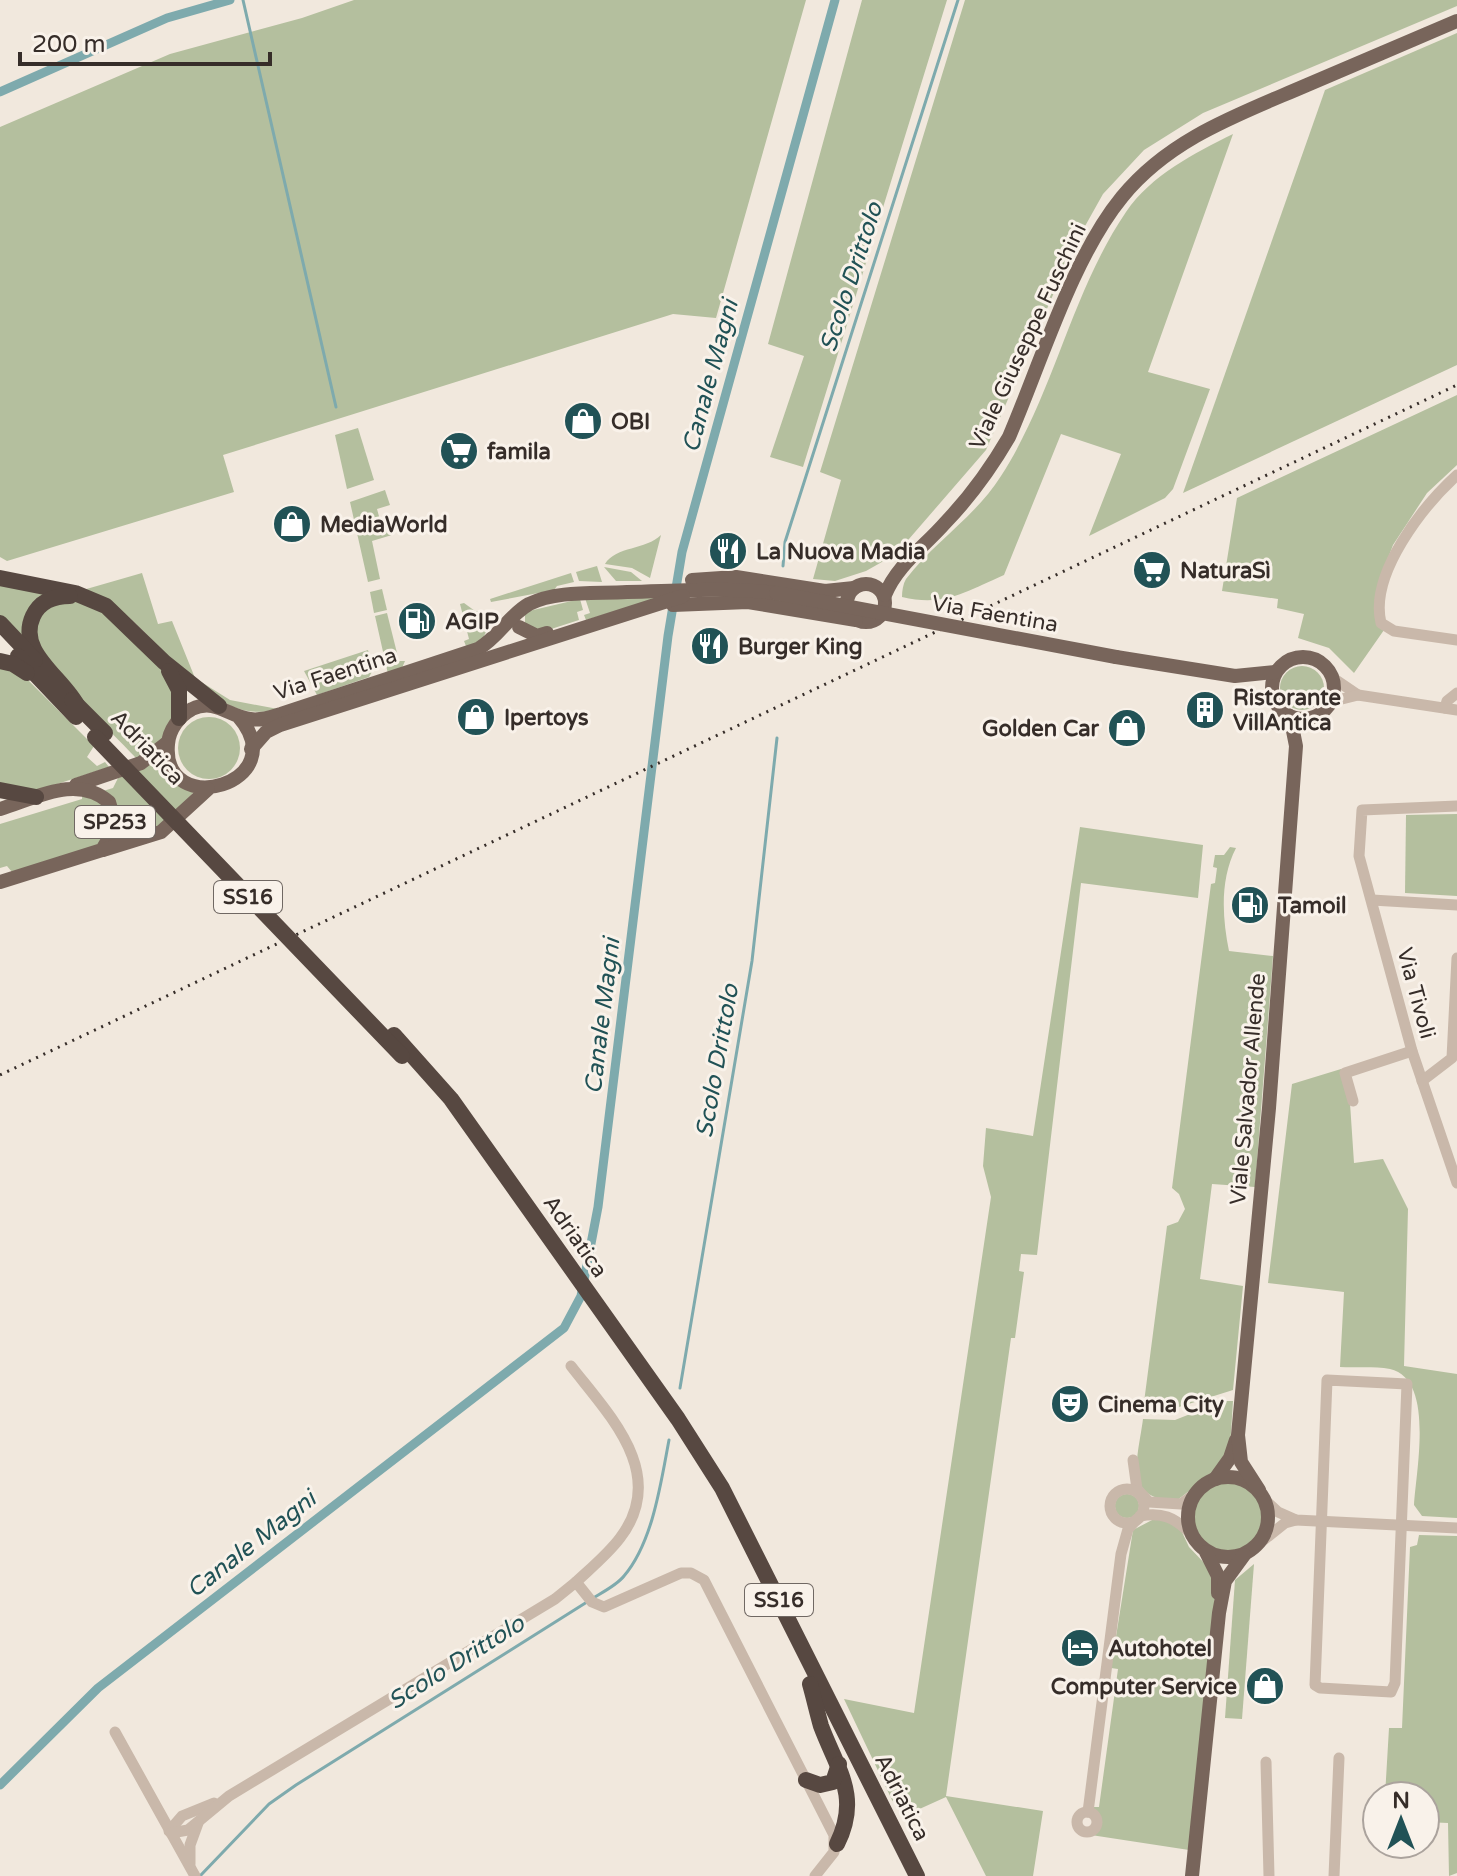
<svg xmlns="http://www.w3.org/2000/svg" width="1457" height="1876" viewBox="0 0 1457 1876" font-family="'Varela Round',sans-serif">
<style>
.green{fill:#b4bf9e}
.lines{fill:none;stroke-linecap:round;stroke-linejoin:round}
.stream{stroke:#7eaaad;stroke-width:3}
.canal{stroke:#7eaaad;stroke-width:9}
.minor{stroke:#c9b8aa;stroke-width:11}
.major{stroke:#78655b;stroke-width:14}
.highway{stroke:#574841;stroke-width:16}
.rail{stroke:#362d29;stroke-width:3;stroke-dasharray:2 6;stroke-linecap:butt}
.major-bridge{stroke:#78655b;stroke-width:14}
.highway-bridge{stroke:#574841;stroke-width:16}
.labels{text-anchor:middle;stroke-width:6;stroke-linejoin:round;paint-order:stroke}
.shield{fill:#f9f2ea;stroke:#706863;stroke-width:2}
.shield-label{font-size:20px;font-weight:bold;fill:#362d29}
.street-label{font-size:22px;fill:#362d29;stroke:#f9f2ea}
.poi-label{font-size:22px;font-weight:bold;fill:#362d29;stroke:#f9f2ea;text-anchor:start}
.water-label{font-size:24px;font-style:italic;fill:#215256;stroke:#f9f2ea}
</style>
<rect width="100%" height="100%" fill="#f1e8dd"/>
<g class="green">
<path d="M354,0H806L716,318L673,314L223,455L234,492L7,561L0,557V127L170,54L302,18Z"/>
<path d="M862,0H947L803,467L770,457L804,356L768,344Z"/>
<path d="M965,0H1457V6L1203,113L1144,150L1103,194L1075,244L986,450L896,554L866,571L835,581L813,579L841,480L820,472Z"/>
<path d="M1457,33V365L1183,493L1325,90Z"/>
<path d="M1233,134L1148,372L1210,389L1173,489L1165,498L1089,536L1121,454L1061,434L1004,575C965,592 944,607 902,597C902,591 903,584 906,579C934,542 976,516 1001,476C1054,394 1071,293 1126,212C1151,175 1195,153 1233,134Z"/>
<path d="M1457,395V465L1427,493L1393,545L1382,574L1384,630L1354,673L1329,648L1298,638L1304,614L1277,608L1278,599L1222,591L1237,498Z"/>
<path d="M358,428L374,480L347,489L335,435Z"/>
<path d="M385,490L390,505L377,509L380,520L385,519L392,535L372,541L380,579L368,582L350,502Z"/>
<path d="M661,535L650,578L632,568L605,564C616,546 646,550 661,535Z"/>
<path d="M597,566L602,582L579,581L576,572Z"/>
<path d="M604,567L631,572L642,581H616Z"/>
<path d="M142,573L158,624L172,621L195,678L230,700L278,709C200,732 152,609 83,590Z"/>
<path d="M571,573L574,582L557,586L554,590L491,602L490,599Z"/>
<path d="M0,582L49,593L28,644L0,617Z"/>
<path d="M382,589L387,610L374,613L370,592Z"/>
<path d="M669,595L586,620L584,615L590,613L585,598Z"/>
<path d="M67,599L99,608L163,669L177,702L163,742L139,761C115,735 31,657 33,624C34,612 57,604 67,599Z"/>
<path d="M580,599L583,610L577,612L579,620L545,631L525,627V615L529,611Z"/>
<path d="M464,603L475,611L488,612L491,622L481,642L466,646L464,641L469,639L460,604Z"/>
<path d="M387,613L399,661H405L402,668L388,674L375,616Z"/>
<path d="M368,650L373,670L369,677L317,695L304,671Z"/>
<path d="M0,664L20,672L94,746L87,757L97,766L105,762L109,767L36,791L0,786Z"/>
<circle cx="1302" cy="688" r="22"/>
<circle cx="209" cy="748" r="31"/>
<path d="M165,758L195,791L164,824L115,840C122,819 121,806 103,791L113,788L118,778Z"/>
<path d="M82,794L97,797L112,819L98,846L12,872L7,866L0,868V824L82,799Z"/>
<path d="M1457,814V896L1405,893L1406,815Z"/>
<path d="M1080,827L1203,845L1198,898L1081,883L1037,1255L1021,1254L1019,1271L1024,1272L1015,1338H1011L946,1796L1043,1811L1033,1876H986L946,1797L904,1816L892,1800L844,1699L914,1713L991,1197L983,1166L986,1128L1033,1136Z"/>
<path d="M1230,847L1236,848C1220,879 1222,917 1229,951L1273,956L1255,1187L1212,1184L1200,1279L1243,1286L1233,1390L1163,1412L1143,1410L1167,1226L1178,1222L1185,1209L1179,1194L1172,1188L1211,884L1215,883L1217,868L1213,867L1215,855H1224Z"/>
<path d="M1341,1069L1350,1103L1354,1163L1383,1159L1408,1209L1404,1366L1457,1374V1518L1422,1516L1414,1505C1416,1470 1435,1379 1390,1369C1374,1366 1355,1368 1340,1367L1344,1292L1268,1283L1292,1084Z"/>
<path d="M1223,1401H1233L1230,1448L1214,1472L1176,1501C1122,1499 1138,1458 1143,1419L1175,1420Z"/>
<circle cx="1228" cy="1518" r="35"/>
<circle cx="1127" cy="1506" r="12"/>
<path d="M1154,1519L1166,1520L1181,1530L1189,1547L1209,1568L1215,1596L1189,1850L1091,1835L1100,1824L1093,1807H1099L1118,1669L1111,1668L1133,1530Z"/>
<path d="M1419,1535L1457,1536V1873L1449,1876L1448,1823L1425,1822V1796H1385L1389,1728H1402L1410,1547L1417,1545Z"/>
<path d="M1254,1564L1242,1719L1225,1718L1235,1580Z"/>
</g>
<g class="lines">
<g class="stream">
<path d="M243,0L336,407"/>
<path d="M783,566L785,542L958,0"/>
<path d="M680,1388L752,961L777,738"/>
<path d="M593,1598C603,1592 617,1585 624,1576C653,1542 661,1482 669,1440"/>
<path d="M200,1876L269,1804L296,1785L587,1602"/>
</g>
<g class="canal">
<path d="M0,92L167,18L230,0"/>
<path d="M0,1785L98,1688L564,1328L581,1296L598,1207L668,636L682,552L835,0"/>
</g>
<g class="minor">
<path d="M1457,475C1423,506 1369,574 1381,623L1394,631L1457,640"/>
<path d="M1333,678L1358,695"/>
<path d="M1330,702L1358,695L1457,710"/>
<path d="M1445,708L1447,701L1457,693"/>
<path d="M1457,806L1362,810L1359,856L1412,1051L1457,1183"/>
<path d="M1372,900L1457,905"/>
<path d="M1422,1081L1452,1058L1457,958"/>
<path d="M1353,1101L1345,1073L1412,1051"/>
<path d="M571,1366C609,1415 669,1474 620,1538C608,1554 591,1568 576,1582"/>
<path d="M1327,1380L1407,1384L1395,1683L1391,1692L1320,1688L1315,1685Z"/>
<path d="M1133,1460L1137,1489L1149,1502L1181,1504L1195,1494"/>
<circle cx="1127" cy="1506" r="17"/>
<path d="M1266,1501L1278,1512L1296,1520L1457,1528"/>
<path d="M1140,1516C1162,1512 1174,1517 1190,1533"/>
<path d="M1261,1542L1285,1523L1296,1520"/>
<path d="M115,1732L195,1876"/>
<path d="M1266,1762L1269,1876"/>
<circle cx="1087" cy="1822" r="10"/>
<path d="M1088,1812L1121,1554L1128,1529L1137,1519"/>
<path d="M169,1831L182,1816L214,1803"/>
<path d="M171,1833L188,1830L229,1796L555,1599L576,1582L592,1602L604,1607L681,1573H691L704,1580L834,1835V1852L815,1876"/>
<path d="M190,1864V1845L198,1823"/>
<path d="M1334,1876L1339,1758"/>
</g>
<g class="major">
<path d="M692,580L736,577L825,591L854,588"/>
<circle cx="866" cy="603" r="19"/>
<path d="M885,595C897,565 924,547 945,523C970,497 991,468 1009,437C1041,363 1072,258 1122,197C1170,138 1240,114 1307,85C1357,64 1407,42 1457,21"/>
<path d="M673,605L748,602L856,620"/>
<path d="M519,627L537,636L547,633"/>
<circle cx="1303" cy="688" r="31"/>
<path d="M1116,657L1235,676L1275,672"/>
<path d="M238,716C297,783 161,822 168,744C169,730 179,716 192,709C216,698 229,717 250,719C261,721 271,717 281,714L478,649C499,637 509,615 529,604C557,590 596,594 627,592C677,591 726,587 776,593"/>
<path d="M251,749L266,732L280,725L683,596"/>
<path d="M76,785L141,763L168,742"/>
<path d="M0,809C36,798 77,774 109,802L116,826L102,850L0,882"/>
<path d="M103,850L161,832L208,789"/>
<circle cx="1228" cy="1517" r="40"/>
<path d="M1215,1479L1230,1458L1236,1440"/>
<path d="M1259,1490L1241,1462L1238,1435L1269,1108L1296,746L1290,716"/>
<path d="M1206,1552L1218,1576V1593"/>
<path d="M1192,1876L1219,1613L1225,1581L1244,1555"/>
</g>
<g class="highway">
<path d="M0,578L75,593L106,606L164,662L219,706"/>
<path d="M70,596C54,596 40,601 33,616C16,652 64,678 78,707"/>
<path d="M0,623L35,660"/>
<path d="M18,656L76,717"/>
<path d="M0,661L13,664L27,673"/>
<path d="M169,671L179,690V718"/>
<path d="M72,700L105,733"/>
<path d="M0,790L36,797"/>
<path d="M394,1035L451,1099L678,1419L722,1488L917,1876"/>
<path d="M810,1684C814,1698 817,1712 821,1726C837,1769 861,1796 837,1844"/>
<path d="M806,1780L820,1785L833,1782L839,1764"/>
</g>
<path class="rail" d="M0,1075L1457,385"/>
<path class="major-bridge" d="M776,593L1116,657"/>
<path class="highway-bridge" d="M95,737L402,1056"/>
</g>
<defs>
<g id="shop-disc" transform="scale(2)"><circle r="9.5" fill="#215256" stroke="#f9f2ea"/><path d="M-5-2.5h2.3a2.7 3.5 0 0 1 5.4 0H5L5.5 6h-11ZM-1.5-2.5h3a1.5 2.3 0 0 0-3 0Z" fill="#fff"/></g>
<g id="supermarket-disc" transform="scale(2)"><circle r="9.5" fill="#215256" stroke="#f9f2ea"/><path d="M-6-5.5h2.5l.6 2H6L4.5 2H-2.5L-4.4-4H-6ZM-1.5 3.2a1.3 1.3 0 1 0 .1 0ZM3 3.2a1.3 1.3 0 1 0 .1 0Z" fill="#fff"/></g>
<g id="restaurant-disc" transform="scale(2)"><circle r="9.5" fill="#215256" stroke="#f9f2ea"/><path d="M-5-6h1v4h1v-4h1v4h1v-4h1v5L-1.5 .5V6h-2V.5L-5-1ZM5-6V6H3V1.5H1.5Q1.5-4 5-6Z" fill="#fff"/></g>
<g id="fuel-disc" transform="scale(2)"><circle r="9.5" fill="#215256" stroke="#f9f2ea"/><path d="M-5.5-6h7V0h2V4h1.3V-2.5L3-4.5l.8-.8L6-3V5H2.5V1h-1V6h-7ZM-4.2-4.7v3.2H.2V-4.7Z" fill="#fff"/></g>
<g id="building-disc" transform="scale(2)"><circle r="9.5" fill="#215256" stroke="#f9f2ea"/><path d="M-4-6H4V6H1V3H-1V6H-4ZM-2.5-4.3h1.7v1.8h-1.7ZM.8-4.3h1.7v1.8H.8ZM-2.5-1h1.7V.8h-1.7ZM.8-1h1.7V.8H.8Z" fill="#fff"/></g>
<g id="theatre-disc" transform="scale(2)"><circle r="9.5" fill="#215256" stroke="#f9f2ea"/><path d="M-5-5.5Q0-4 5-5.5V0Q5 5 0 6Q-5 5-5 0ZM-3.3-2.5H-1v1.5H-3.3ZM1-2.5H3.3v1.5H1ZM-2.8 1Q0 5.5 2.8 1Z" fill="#fff"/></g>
<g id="hotel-disc" transform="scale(2)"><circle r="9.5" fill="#215256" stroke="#f9f2ea"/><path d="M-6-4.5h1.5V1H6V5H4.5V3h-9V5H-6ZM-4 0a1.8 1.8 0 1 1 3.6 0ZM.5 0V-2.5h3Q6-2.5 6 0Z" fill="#fff"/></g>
</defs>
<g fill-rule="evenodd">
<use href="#shop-disc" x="583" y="421"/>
<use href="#supermarket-disc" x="459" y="451"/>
<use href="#shop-disc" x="292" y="524"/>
<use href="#restaurant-disc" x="728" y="551"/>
<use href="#supermarket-disc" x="1152" y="570"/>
<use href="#fuel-disc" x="417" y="621"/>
<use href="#restaurant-disc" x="710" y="646"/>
<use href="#building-disc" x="1205" y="710"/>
<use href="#shop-disc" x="476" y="717"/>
<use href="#shop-disc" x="1127" y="728"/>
<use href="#fuel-disc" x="1250" y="905"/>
<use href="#theatre-disc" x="1070" y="1404"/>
<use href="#hotel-disc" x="1080" y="1648"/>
<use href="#shop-disc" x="1265" y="1686"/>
</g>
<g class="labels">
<g class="shield">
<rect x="75" y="806" width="80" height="32" rx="6"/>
<rect x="214" y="881" width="68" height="32" rx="6"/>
<rect x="745" y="1584" width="68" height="32" rx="6"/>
</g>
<g class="shield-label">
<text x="115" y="829">SP253</text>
<text x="248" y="904">SS16</text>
<text x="779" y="1607">SS16</text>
</g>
<g class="street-label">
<text transform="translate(1027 336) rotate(-65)" y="8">Viale Giuseppe Fuschini</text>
<text transform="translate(995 613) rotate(10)" y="8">Via Faentina</text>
<text transform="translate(335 673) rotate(-18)" y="8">Via Faentina</text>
<text transform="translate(148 747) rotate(46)" y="8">Adriatica</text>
<text transform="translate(1417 993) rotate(75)" y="8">Via Tivoli</text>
<text transform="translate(1247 1089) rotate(-85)" y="8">Viale Salvador Allende</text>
<text transform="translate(576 1236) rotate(55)" y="8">Adriatica</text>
<text transform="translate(903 1797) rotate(63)" y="8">Adriatica</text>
</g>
<g class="poi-label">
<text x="611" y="429">OBI</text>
<text x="487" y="459">famila</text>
<text x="320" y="532">MediaWorld</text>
<text x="756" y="559">La Nuova Madia</text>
<text x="1180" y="578">NaturaSì</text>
<text x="445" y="629">AGIP</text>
<text x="738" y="654">Burger King</text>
<text x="1233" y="705">Ristorante<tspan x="1233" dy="25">VillAntica</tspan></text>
<text x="504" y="725">Ipertoys</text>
<text x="1099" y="736" text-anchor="end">Golden Car</text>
<text x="1278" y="913">Tamoil</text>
<text x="1098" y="1412">Cinema City</text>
<text x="1108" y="1656">Autohotel</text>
<text x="1237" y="1694" text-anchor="end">Computer Service</text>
</g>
<g class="water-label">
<text transform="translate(851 277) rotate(-72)" y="8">Scolo Drittolo</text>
<text transform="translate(710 376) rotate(-75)" y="8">Canale Magni</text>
<text transform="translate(602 1016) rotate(-83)" y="8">Canale Magni</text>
<text transform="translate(717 1061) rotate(-80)" y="8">Scolo Drittolo</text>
<text transform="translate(251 1544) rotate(-38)" y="8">Canale Magni</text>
<text transform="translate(456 1662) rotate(-32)" y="8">Scolo Drittolo</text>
</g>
</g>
<g transform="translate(1401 1820)"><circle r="38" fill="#f9f2ea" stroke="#aba39d" stroke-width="2"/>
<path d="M0-6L14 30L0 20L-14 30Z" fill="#215256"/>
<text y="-12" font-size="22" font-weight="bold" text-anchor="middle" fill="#362d29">N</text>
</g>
<path d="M20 52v12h250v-12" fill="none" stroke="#362d29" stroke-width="4"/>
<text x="32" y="52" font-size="24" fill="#362d29" stroke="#f9f2ea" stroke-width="6" paint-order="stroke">200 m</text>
</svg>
